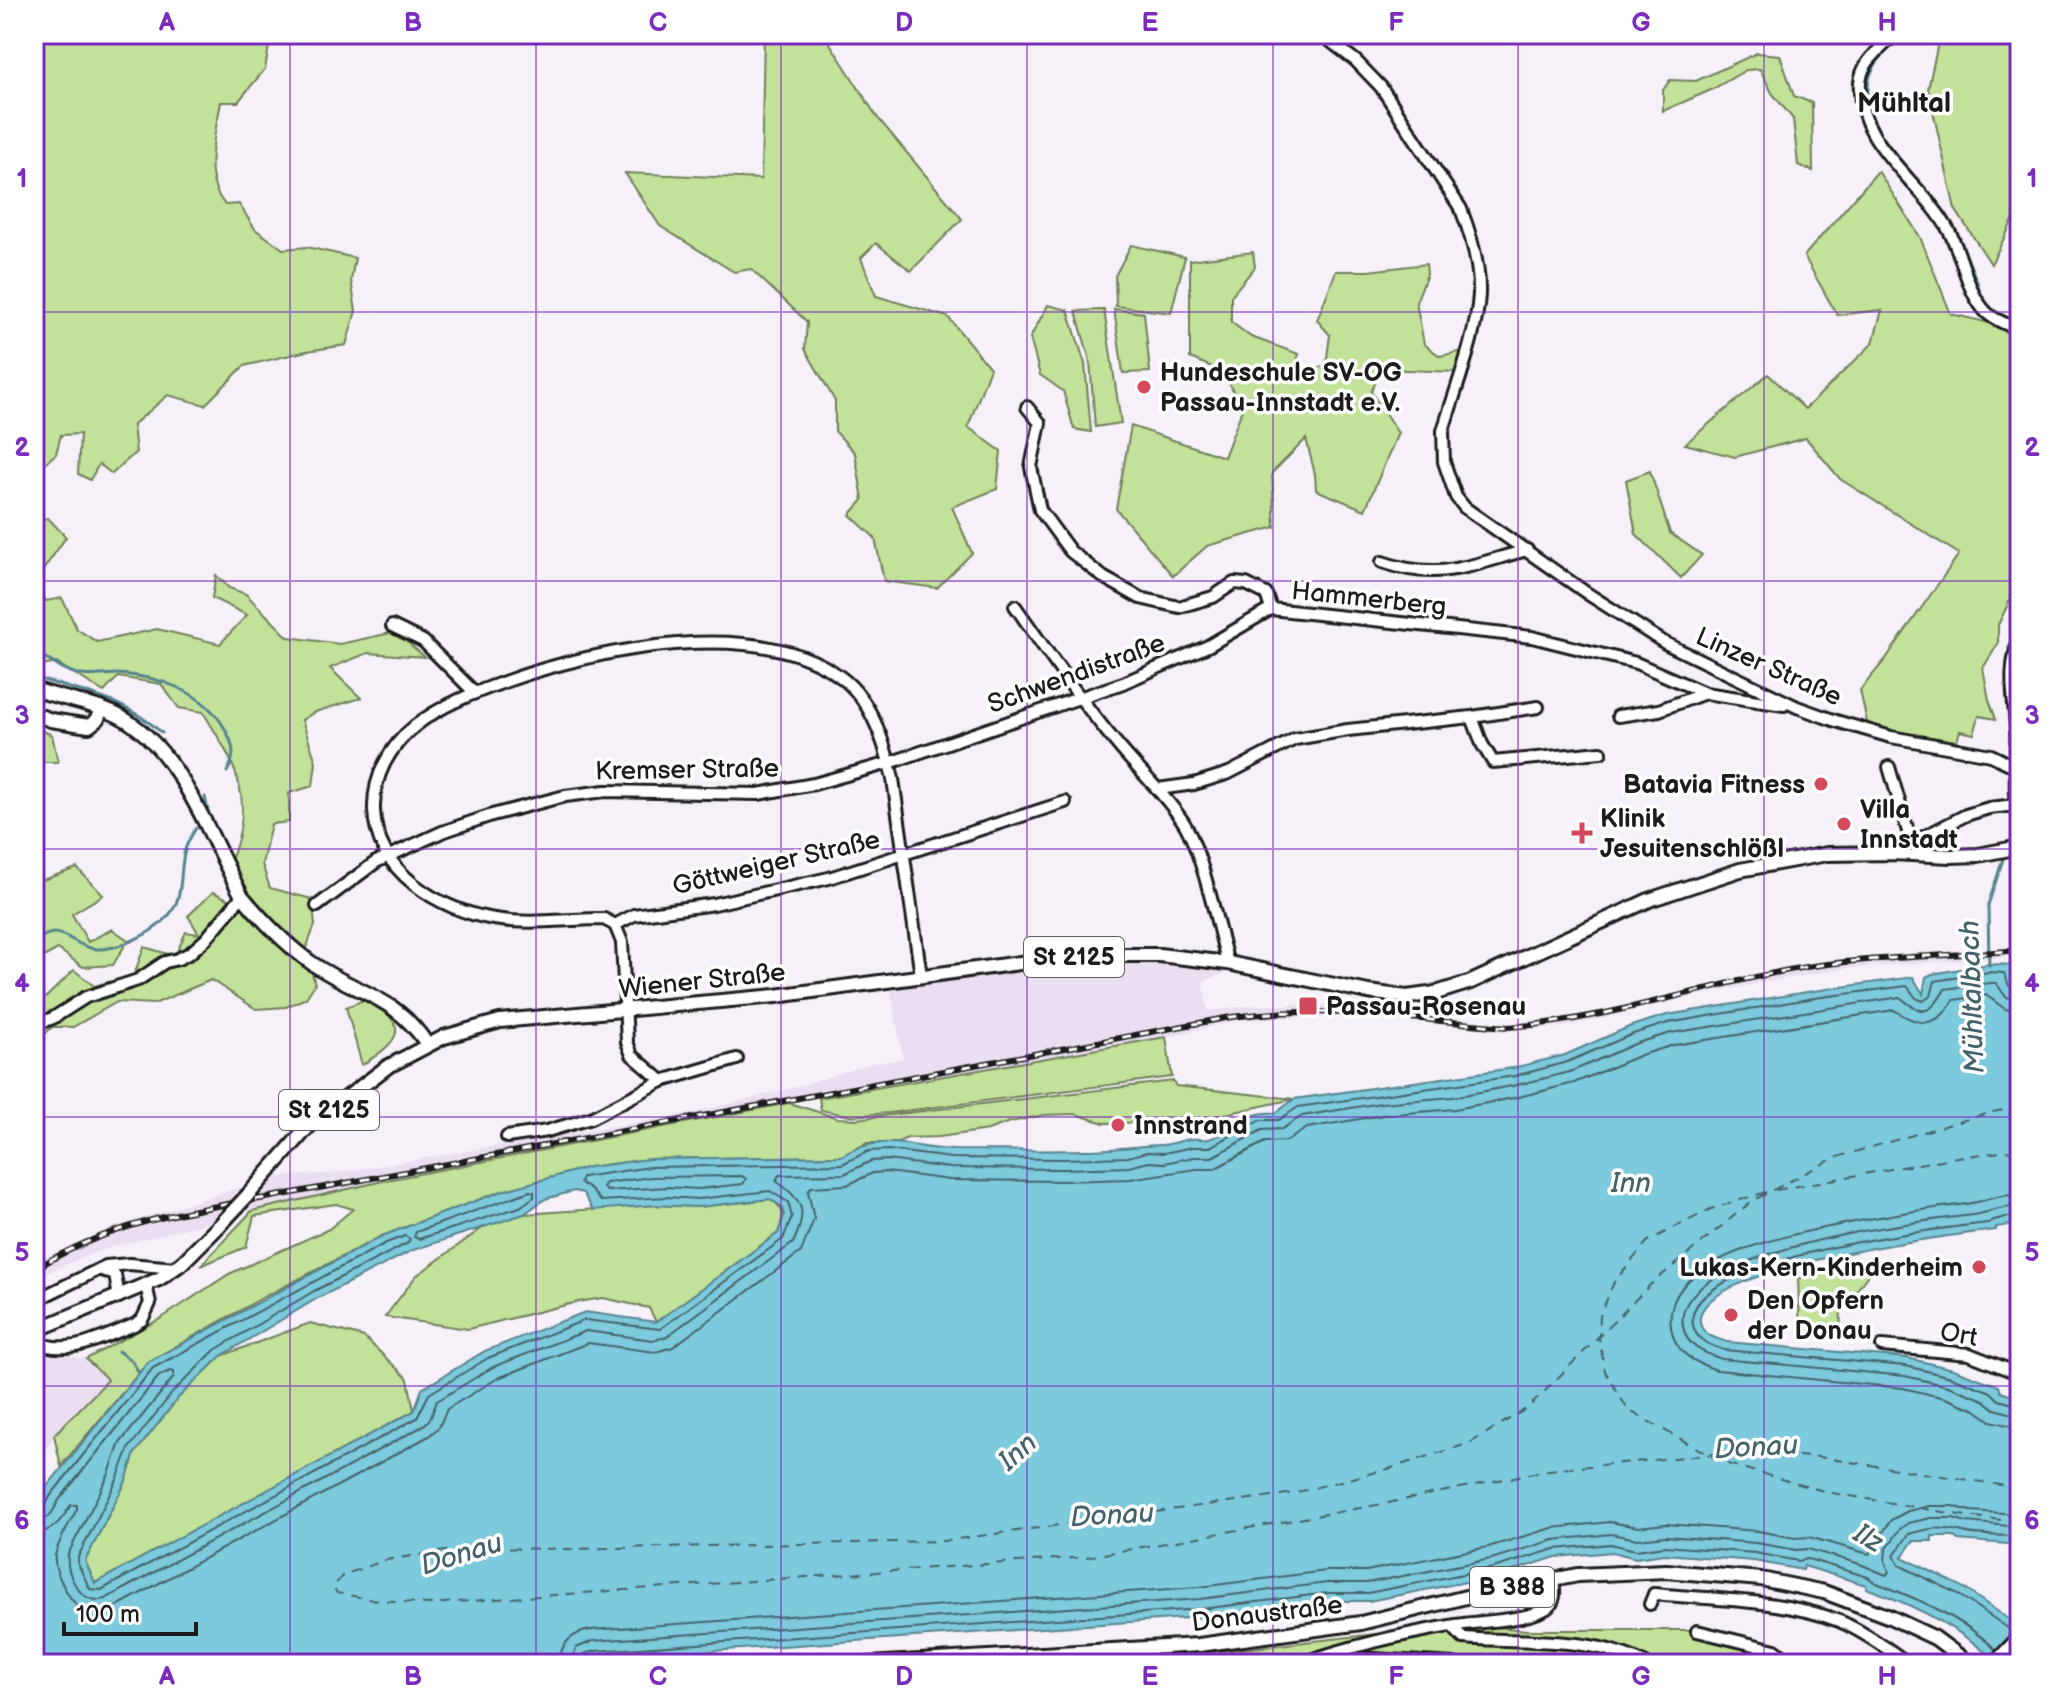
<svg xmlns="http://www.w3.org/2000/svg" width="2054" height="1698" viewBox="0 0 2054 1698" font-family="'Balsamiq Sans',sans-serif">
<style>
.built{fill:#ecdef1}
.green{fill:#c2e199;stroke:#6f7e5a;stroke-width:2}
.water{fill:#7dcadc;stroke:#56848f;stroke-width:2;fill-rule:evenodd}
.lines{fill:none;stroke-linecap:round;stroke-linejoin:round}
.shore{stroke:#436269;stroke-width:2}
.stream{stroke:#56848f;stroke-width:3}
.ferry{stroke:#436269;stroke-width:2;stroke-dasharray:10 8;stroke-linecap:butt}
.minor-casing{stroke:#1c1c1c;stroke-width:16}
.major-casing{stroke:#1c1c1c;stroke-width:18}
.minor{stroke:#fff;stroke-width:10}
.major{stroke:#fff;stroke-width:12}
.rail-casing{stroke:#1c1c1c;stroke-width:6}
.rail{stroke:#fff;stroke-width:3;stroke-dasharray:9;stroke-linecap:butt}
.major-bridge-casing{stroke:#1c1c1c;stroke-width:18;stroke-linecap:butt}
.major-bridge{stroke:#fff;stroke-width:12}
.grid{fill:none;stroke:#7b2cbf;stroke-width:2;stroke-opacity:0.55}
.poi-dot{fill:#d1495b;stroke:#fff;stroke-width:3}
.labels{text-anchor:middle;stroke-width:7;stroke-linejoin:round;paint-order:stroke}
.shield{fill:#fff;stroke:#606060;stroke-width:2}
.shield-label{font-size:24px;font-weight:bold;fill:#1c1c1c}
.poi-label{font-size:26px;font-weight:bold;fill:#1c1c1c;stroke:#fff;text-anchor:start}
.street-label{font-size:26px;fill:#1c1c1c;stroke:#fff}
.neighbourhood-label{font-size:28px;font-weight:bold;fill:#1c1c1c;stroke:#fff}
.water-label{font-size:28px;font-style:italic;fill:#436269;stroke:#fff}
.neatline{fill:none;stroke:#7b2cbf;stroke-width:3}
.grid-label{font-size:26px;text-anchor:middle;font-weight:bold;fill:#7b2cbf}
</style>
<rect width="100%" height="100%" fill="#f6f0f9"/>
<filter id="ink" filterUnits="userSpaceOnUse"><feTurbulence type="fractalNoise" baseFrequency=".0125" numOctaves="2"/><feDisplacementMap in="SourceGraphic" scale="16" xChannelSelector="R" yChannelSelector="G"/><feConvolveMatrix kernelMatrix="1 2 1 2 8 2 1 2 1" color-interpolation-filters="sRGB"/></filter>
<g filter="url(#ink)">
<g class="built">
<path d="M2020,946V956L1841,969L1718,991L1564,1027L1505,1031L1353,1015L1241,1020L1166,1037L789,1103L392,1179L252,1211L98,1251L34,1279V1262L114,1227L273,1177L336,1173L687,1114L789,1089L873,1063L903,1059L890,988L1069,963L1147,961L1232,970L1203,982L1208,1011L1255,1005H1354L1426,1018L1517,1024L1565,1019L1697,989L1838,963Z"/>
<path d="M34,1349L86,1359L108,1379L54,1435L34,1470Z"/>
</g>
<g class="green">
<path d="M34,34H271L265,69L238,102H221C215,136 201,176 225,205L239,204L255,229L283,249L307,247L355,258L351,280L356,311L346,345L307,351L244,366L205,405L168,395L133,425L136,452L112,474L99,464L90,480L78,474L80,434L61,435L56,454L40,467L34,463Z"/>
<path d="M764,34H824L877,117L962,219L911,271L876,243L861,258L876,296L948,317L990,368L968,427L1001,451L997,489L952,507L972,553L937,588L884,581L875,538L850,515L863,500L855,453L835,431V401L805,349L807,322L751,269L734,272L660,226L625,173L761,179Z"/>
<path d="M1940,34H2020V56L2013,88L2020,106V207L1991,264L1955,209L1928,89Z"/>
<path d="M1757,53L1780,55L1794,96L1812,103L1813,171L1798,165L1793,119L1772,93L1760,69L1746,70L1711,90L1663,111V90L1670,80L1696,81Z"/>
<path d="M1878,171L1920,237L1951,314L2020,330V595L2010,600L1998,625V644L1983,668L1989,700L1996,719L1979,716L1974,734L1960,731L1957,741L1868,727L1860,690L1885,660L1959,554L1840,479L1806,438L1735,457L1685,444L1768,374L1805,409L1873,343L1882,310L1837,315L1804,256Z"/>
<path d="M1131,245L1185,257L1171,313L1116,306L1115,276Z"/>
<path d="M1253,252L1255,267L1231,296V322L1251,337L1299,354L1294,370L1309,371L1326,365L1330,335L1317,320L1336,271H1368L1426,264L1427,274L1416,302L1424,344L1440,356L1463,351L1457,372L1382,369L1371,392L1398,433L1365,510L1316,490L1315,474L1306,439L1272,473L1275,527L1207,546L1173,576L1116,509L1131,426L1224,457L1242,410L1224,372L1190,358V260Z"/>
<path d="M1048,305L1068,310L1085,364L1091,432L1074,429L1063,391L1040,375L1030,338Z"/>
<path d="M1114,309L1144,313L1150,372L1123,373Z"/>
<path d="M1104,310L1121,423L1095,427L1090,361L1076,311Z"/>
<path d="M1650,471L1670,533L1702,555L1681,578L1636,534L1626,480Z"/>
<path d="M48,518L66,537L35,582L46,601L62,598L77,629L97,642L157,629L220,644L247,615L212,598L216,575L229,588L246,594L288,637L340,644L395,632L425,657L368,653L330,668L361,698L315,712L302,720L316,762L313,786L289,793V822L271,824L262,864L270,888L312,899L315,925L306,949L315,984L306,998L286,1007L256,1009L211,980L154,1004L117,1002L73,1027H52L37,1042L35,1008L74,970L94,986L134,975L144,947L175,956L186,932L199,934L188,916L213,892L232,901L247,897L230,863C256,799 237,767 203,712L179,708L161,684L118,677L104,692L57,663L42,666L34,658V520Z"/>
<path d="M34,727L52,735L58,762H34Z"/>
<path d="M77,868L103,895L72,914L88,942L112,929L128,940L113,965L83,967L58,949L38,960L34,982V883Z"/>
<path d="M366,999C413,1026 400,1041 362,1065L346,1007Z"/>
<path d="M1166,1037L1172,1077L889,1113L850,1116L821,1110L819,1098Z"/>
<path d="M1173,1081L1176,1086L1294,1099L1189,1122L1117,1123H1104L1075,1114L1043,1115L1007,1123L988,1130L939,1137L907,1138L896,1143H867L842,1156L649,1159L589,1167L502,1191L382,1236L264,1297L148,1362L61,1466L54,1435L108,1380L86,1359L160,1319L229,1274L329,1229L353,1209L336,1204L254,1216L246,1247L200,1266L252,1211L392,1179L789,1103L838,1118L856,1119Z"/>
<path d="M771,1199C786,1210 784,1216 778,1233L656,1322L649,1308L603,1298L578,1302L468,1329L385,1317L416,1276L488,1224L524,1214L655,1205L698,1207Z"/>
<path d="M1875,1265L1841,1312L1840,1337L1800,1333L1798,1278Z"/>
<path d="M310,1323L364,1337L408,1379L414,1411L95,1584L85,1561L125,1483L135,1453L179,1397L221,1356Z"/>
<path d="M1464,1624L1527,1630H1690L1764,1647L1766,1664H1110Z"/>
</g>
<path class="water" d="M1989,964L2014,965L2015,980L2018,983L2020,981V1226L2017,1227L2016,1224L1996,1227V1230C1953,1235 1696,1266 1700,1321C1701,1335 1715,1338 1727,1342L1907,1358L1953,1369L1999,1386L2001,1392L2020,1399V1545L1958,1540L1953,1536H1932V1541H1913L1902,1557L1961,1586L2020,1627V1664H1998C1962,1628 1914,1605 1866,1588V1585L1804,1566L1803,1570L1754,1561L1664,1554L1636,1558L1612,1552L1556,1557L1496,1576L1369,1601H1329L1202,1617L596,1659L565,1664H34V1510L44,1490L148,1362L382,1236L502,1191L589,1167L649,1159L841,1156C885,1131 909,1149 954,1150C997,1150 1040,1151 1083,1150C1109,1150 1135,1146 1161,1145C1171,1145 1181,1140 1191,1139C1197,1138 1204,1140 1209,1139C1236,1131 1244,1110 1276,1113L1294,1099L1513,1068L1565,1055L1631,1026L1667,1015L1813,991L1913,977L1923,994L1926,977L1932,974ZM574,1191L583,1193L593,1210L655,1205L698,1207L770,1199L782,1207L784,1216L778,1233L656,1322L585,1312L485,1351L422,1389L414,1411L95,1583L85,1561L125,1483L135,1453L179,1397L221,1356L318,1298L413,1250L524,1214L545,1199Z"/>
<g class="lines">
<g class="shore">
<path d="M742,1176L746,1179L743,1184L698,1189L667,1187L607,1191L603,1187L606,1183L651,1177Z"/>
<path d="M530,1191L534,1192V1197L520,1207L419,1239L414,1237L416,1232Z"/>
<path d="M2020,1195C2001,1193 1984,1202 1966,1204C1923,1209 1882,1216 1839,1225C1791,1235 1661,1257 1671,1327C1674,1353 1695,1363 1717,1370L1903,1388L1945,1398L1976,1410L1991,1421L2020,1428"/>
<path d="M2020,1207C2003,1205 1989,1213 1973,1215C1920,1221 1670,1250 1683,1326C1686,1347 1704,1353 1722,1359L1905,1376L1948,1386L1984,1400L1995,1409L2020,1416"/>
<path d="M2020,1218C2010,1215 1997,1218 1988,1223C1943,1228 1678,1258 1693,1325C1696,1341 1710,1345 1724,1350L1906,1366L1951,1377L1991,1392L1999,1400L2020,1406"/>
<path d="M34,1511L44,1508L51,1495L153,1368L386,1243L405,1236L410,1239L408,1243L314,1291L215,1350L173,1392L129,1448L117,1480L78,1557V1564L90,1589L101,1590L417,1418L429,1394L488,1358L585,1320L660,1329L783,1239L792,1217L788,1202L770,1191L698,1199L667,1197L601,1201L588,1187L580,1183L582,1177L650,1167L842,1164L869,1151L888,1150L951,1158L1064,1159L1128,1157L1147,1152L1164,1153L1193,1147H1210L1260,1120H1279L1298,1107L1515,1076L1567,1062L1633,1034L1668,1023L1814,998L1907,986L1916,998L1923,1001L1931,996L1935,981L1989,972L2004,973L2009,986L2020,990"/>
<path d="M34,1521C49,1521 53,1512 59,1500L159,1376L170,1371L174,1372V1377L120,1443L108,1476L68,1554C65,1575 81,1606 105,1599L423,1426L430,1419L437,1401L493,1367L586,1331L653,1340L666,1337L793,1243C808,1212 804,1200 776,1181L779,1175L844,1174L871,1161L887,1160L950,1168L1064,1169L1129,1167L1149,1162L1164,1163L1194,1157H1212L1262,1130L1282,1129L1302,1116L1381,1103L1453,1097L1517,1085L1570,1072L1637,1043L1671,1033L1900,997C1922,1016 1930,1016 1945,989L1990,983H1996L2006,997L2020,1000"/>
<path d="M34,1533C55,1532 61,1520 71,1505H77V1509C70,1523 58,1540 55,1556C54,1565 57,1573 61,1581C71,1603 84,1619 110,1610L429,1436L439,1427L447,1409L498,1378L588,1343L655,1352L673,1347L801,1252L814,1219L808,1191L811,1187L847,1185L873,1173L887,1172L950,1180L1064,1181L1130,1179L1196,1169H1214L1265,1142L1287,1141L1307,1128L1383,1115L1455,1109L1519,1097L1574,1083L1641,1055L1674,1045L1894,1010C1920,1027 1936,1029 1954,1000L1986,995L2005,1009L2020,1012"/>
<path d="M2014,1632L1956,1593L1899,1565L1894,1556L1909,1534C1930,1528 1941,1526 1963,1532C1974,1536 2006,1535 2020,1537"/>
<path d="M559,1664C560,1644 571,1633 591,1630L1199,1587L1326,1571H1366L1488,1547L1552,1528L1610,1522L1638,1527L1666,1524L1758,1531L1795,1538L1809,1537L1869,1554L1891,1520L1908,1511L1929,1506H1953L1970,1511L2020,1514"/>
<path d="M571,1664L576,1648L593,1641L1200,1599L1327,1583H1367L1491,1559L1554,1540L1611,1534L1637,1539L1666,1536L1756,1543L1796,1550L1808,1549L1860,1564L1886,1575L1889,1572L1885,1561L1886,1550L1900,1529L1908,1523L1931,1518H1953L1966,1522L2020,1527"/>
<path d="M581,1664L584,1654L595,1651L1201,1609L1328,1593H1368L1493,1568L1555,1549L1611,1544L1636,1550L1665,1546L1755,1553L1798,1561L1808,1559L1868,1577L1874,1582C1916,1598 1964,1618 1996,1650"/>
</g>
<g class="stream">
<path d="M1870,113C1862,70 1875,63 1904,34"/>
<path d="M1875,123L1882,137"/>
<path d="M1889,146L1908,172"/>
<path d="M1944,214L1959,238L1979,287"/>
<path d="M1982,296L1989,308L2012,321"/>
<path d="M34,649C48,661 64,672 82,675C93,677 107,674 118,674C158,676 203,691 224,727C233,743 237,755 227,772"/>
<path d="M34,677C81,693 123,697 162,733"/>
<path d="M2007,697L2009,647L2020,628"/>
<path d="M205,797L209,815"/>
<path d="M34,943C61,918 70,947 96,949C120,950 159,931 172,911C184,893 179,870 185,850C187,842 192,835 196,828"/>
<path d="M1989,965L1988,905L2003,859"/>
<path d="M118,1351L132,1361L139,1373"/>
</g>
<g class="ferry">
<path d="M2020,1107L1992,1112L1834,1158L1752,1201L1650,1285L1529,1407L1470,1443L1388,1469L1294,1493L943,1541L568,1549L465,1548L386,1560L343,1575L333,1587L337,1593L369,1599L428,1604L1087,1557L1388,1503L1548,1470L1726,1453L1819,1457L2020,1488"/>
<path d="M1776,1190L1957,1157L2020,1150"/>
<path d="M1766,1192L1711,1209L1648,1241L1614,1282L1600,1316L1599,1338L1605,1371L1628,1410L1724,1463L1827,1492L1966,1516L2020,1522"/>
</g>
<g class="minor-casing">
<g id="minor">
<path d="M1321,34L1356,61L1381,87L1461,209C1471,235 1480,266 1479,294C1477,335 1455,390 1443,431L1444,462L1456,497L1465,508L1588,594L1665,643L1797,707L1836,721L1891,737L1991,755L2016,767"/>
<path d="M1895,34C1882,48 1862,61 1860,82C1855,144 1923,182 1949,231C1963,256 1966,292 1987,313C1995,321 2010,325 2020,330"/>
<path d="M1027,407L1040,423L1031,467L1040,510L1070,551L1103,577L1140,598L1179,607L1213,597L1234,583L1246,584L1266,594L1271,609L1532,637L1636,663L1705,693L1784,705"/>
<path d="M1382,562C1440,582 1470,565 1527,550"/>
<path d="M1015,606C1048,653 1080,700 1117,744C1139,771 1165,794 1184,823C1203,855 1217,925 1228,963"/>
<path d="M392,626L423,641L475,693"/>
<path d="M2020,639C2007,669 2014,696 2016,727C2018,758 2012,791 2020,821"/>
<path d="M1618,716L1659,710L1705,693"/>
<path d="M1472,717L1482,744L1493,762L1601,752"/>
<path d="M1889,767L1912,845"/>
<path d="M1158,789L1194,784L1229,773L1295,739L1348,730L1472,717L1538,707"/>
<path d="M1894,852L1966,815L1989,808L2016,805"/>
<path d="M317,906L376,862L442,832L492,815L565,796L605,791L758,794L814,784L889,763L1123,683L1208,646L1271,609"/>
<path d="M615,925L634,915L714,904L829,878L1065,802"/>
<path d="M34,1025L53,1018L86,997L138,980L165,962L178,959L190,953L206,939L242,896"/>
<path d="M662,1081L632,1055L627,1042L622,942L615,925L604,919C568,919 530,925 494,919C439,910 376,872 374,810C373,777 389,747 415,726C441,705 476,692 507,681C597,649 760,615 842,678C872,701 885,744 893,779L921,976"/>
<path d="M507,1137L547,1131L591,1118L662,1081L737,1059"/>
<path d="M100,1269L115,1275L119,1297"/>
<path d="M34,1301L106,1266L129,1264L176,1268"/>
<path d="M34,1341C67,1358 103,1337 134,1325L142,1320L150,1303L146,1285"/>
<path d="M1882,1346L1969,1354L2012,1371L2020,1359"/>
<path d="M1650,1604L1654,1594C1714,1600 1782,1599 1839,1621C1855,1627 1894,1652 1908,1664"/>
<path d="M1452,1626L1463,1638C1522,1643 1591,1635 1646,1664"/>
<path d="M1697,1631L1775,1650L1793,1664"/>
<path d="M1299,1664C1350,1646 1403,1634 1456,1625C1481,1621 1526,1621 1547,1608C1557,1601 1554,1589 1553,1579"/>
<path d="M1331,1664L1359,1658L1454,1664"/>
</g>
</g>
<g class="major-casing">
<g id="major">
<path d="M34,689C61,699 90,702 117,715C180,746 209,837 242,896C263,921 286,945 313,964C359,995 393,994 427,1044"/>
<path d="M34,714L51,720L89,726L98,719L101,708"/>
<path d="M248,1195L308,1127L387,1067L444,1037L500,1021L776,996L1057,958L1111,955H1159L1228,963L1368,992L1407,997L1436,993L1471,982L1649,900L1740,870L1827,854L1892,853L1951,856L1978,855L2020,847"/>
<path d="M34,1331L159,1279L182,1263L220,1225"/>
<path d="M868,1664L1199,1645L1361,1623L1470,1596L1578,1575L1666,1571L1761,1579L1824,1592L1890,1617L1935,1638L1970,1664"/>
<path d="M1994,1664L2020,1637"/>
</g>
</g>
<use href="#minor" class="minor"/>
<use href="#major" class="major"/>
<g class="rail-casing">
<path id="rail" d="M34,1270C104,1225 186,1210 266,1198L1231,1017C1325,1004 1415,1020 1508,1027C1604,1021 1695,988 1789,970C1864,956 1944,957 2020,950"/>
</g>
<use href="#rail" class="rail"/>
<g class="major-bridge-casing">
<path id="major-bridge" d="M220,1225L248,1195"/>
</g>
<use href="#major-bridge" class="major-bridge"/>
</g>
</g>
<path class="grid" d="M290,34V1664M536,34V1664M781,34V1664M1027,34V1664M1273,34V1664M1518,34V1664M1764,34V1664M34,312H2020M34,581H2020M34,849H2020M34,1117H2020M34,1386H2020"/>
<g class="poi-dot">
<circle cx="1144" cy="387" r="8"/>
<circle cx="1821" cy="784" r="8"/>
<circle cx="1844" cy="824" r="8"/>
<path d="M1578 821h8v8h8v8h-8v8h-8v-8h-8v-8h8z"/>
<rect x="1298" y="996" width="20" height="20" rx="4"/>
<circle cx="1118" cy="1125" r="8"/>
<circle cx="1979" cy="1267" r="8"/>
<circle cx="1731" cy="1315" r="8"/>
</g>
<g class="labels">
<g class="shield">
<rect x="1024" y="937" width="100" height="40" rx="6"/>
<rect x="279" y="1090" width="100" height="40" rx="6"/>
<rect x="1470" y="1567" width="84" height="40" rx="6"/>
</g>
<g class="shield-label">
<text x="1074" y="965">St 2125</text>
<text x="329" y="1118">St 2125</text>
<text x="1512" y="1595">B 388</text>
</g>
<g class="poi-label">
<text x="1160" y="381">Hundeschule SV-OG<tspan x="1160" dy="30">Passau-Innstadt e.V.</tspan></text>
<text x="1805" y="793" text-anchor="end">Batavia Fitness</text>
<text x="1860" y="818">Villa<tspan x="1860" dy="30">Innstadt</tspan></text>
<text x="1600" y="827">Klinik<tspan x="1600" dy="30">Jesuitenschlößl</tspan></text>
<text x="1326" y="1015">Passau-Rosenau</text>
<text x="1134" y="1134">Innstrand</text>
<text x="1963" y="1276" text-anchor="end">Lukas-Kern-Kinderheim</text>
<text x="1747" y="1309">Den Opfern<tspan x="1747" dy="30">der Donau</tspan></text>
</g>
<g class="street-label">
<text transform="translate(1369 598) rotate(6)" y="9">Hammerberg</text>
<text transform="translate(1769 666) rotate(24)" y="9">Linzer Straße</text>
<text transform="translate(1076 673) rotate(-20)" y="9">Schwendistraße</text>
<text transform="translate(687 769) rotate(-1)" y="9">Kremser Straße</text>
<text transform="translate(776 862) rotate(-13)" y="9">Göttweiger Straße</text>
<text transform="translate(702 980) rotate(-6)" y="9">Wiener Straße</text>
<text transform="translate(1959 1334) rotate(10)" y="9">Ort</text>
<text transform="translate(1267 1613) rotate(-7)" y="9">Donaustraße</text>
</g>
<g class="neighbourhood-label">
<text x="1904" y="112">Mühltal</text>
</g>
<g class="water-label">
<text transform="translate(1971 997) rotate(-92)" y="10">Mühltalbach</text>
<text x="1631" y="1192">Inn</text>
<text transform="translate(1756 1446) rotate(-3)" y="10">Donau</text>
<text transform="translate(1017 1451) rotate(-42)" y="10">Inn</text>
<text transform="translate(1112 1514) rotate(-3)" y="10">Donau</text>
<text transform="translate(1869 1537) rotate(30)" y="10">Ilz</text>
<text transform="translate(461 1553) rotate(-17)" y="10">Donau</text>
</g>
</g>
<rect width="2054" height="1698" fill="none" stroke="#fff" stroke-width="88"/>
<path d="M64 1622v12h132v-12" fill="none" stroke="#1c1c1c" stroke-width="4"/>
<text x="76" y="1622" font-size="24" fill="#1c1c1c" stroke="#ffffff" stroke-width="6" paint-order="stroke">100 m</text>
<rect x="44" y="44" width="1966" height="1610" class="neatline"/>
<g class="grid-label">
<text x="167" y="31">A</text>
<text x="413" y="31">B</text>
<text x="658" y="31">C</text>
<text x="904" y="31">D</text>
<text x="1150" y="31">E</text>
<text x="1396" y="31">F</text>
<text x="1641" y="31">G</text>
<text x="1887" y="31">H</text>
<text x="22" y="187">1</text>
<text x="2032" y="187">1</text>
<text x="22" y="456">2</text>
<text x="2032" y="456">2</text>
<text x="22" y="724">3</text>
<text x="2032" y="724">3</text>
<text x="22" y="992">4</text>
<text x="2032" y="992">4</text>
<text x="22" y="1261">5</text>
<text x="2032" y="1261">5</text>
<text x="22" y="1529">6</text>
<text x="2032" y="1529">6</text>
<text x="167" y="1685">A</text>
<text x="413" y="1685">B</text>
<text x="658" y="1685">C</text>
<text x="904" y="1685">D</text>
<text x="1150" y="1685">E</text>
<text x="1396" y="1685">F</text>
<text x="1641" y="1685">G</text>
<text x="1887" y="1685">H</text>
</g>
</svg>
